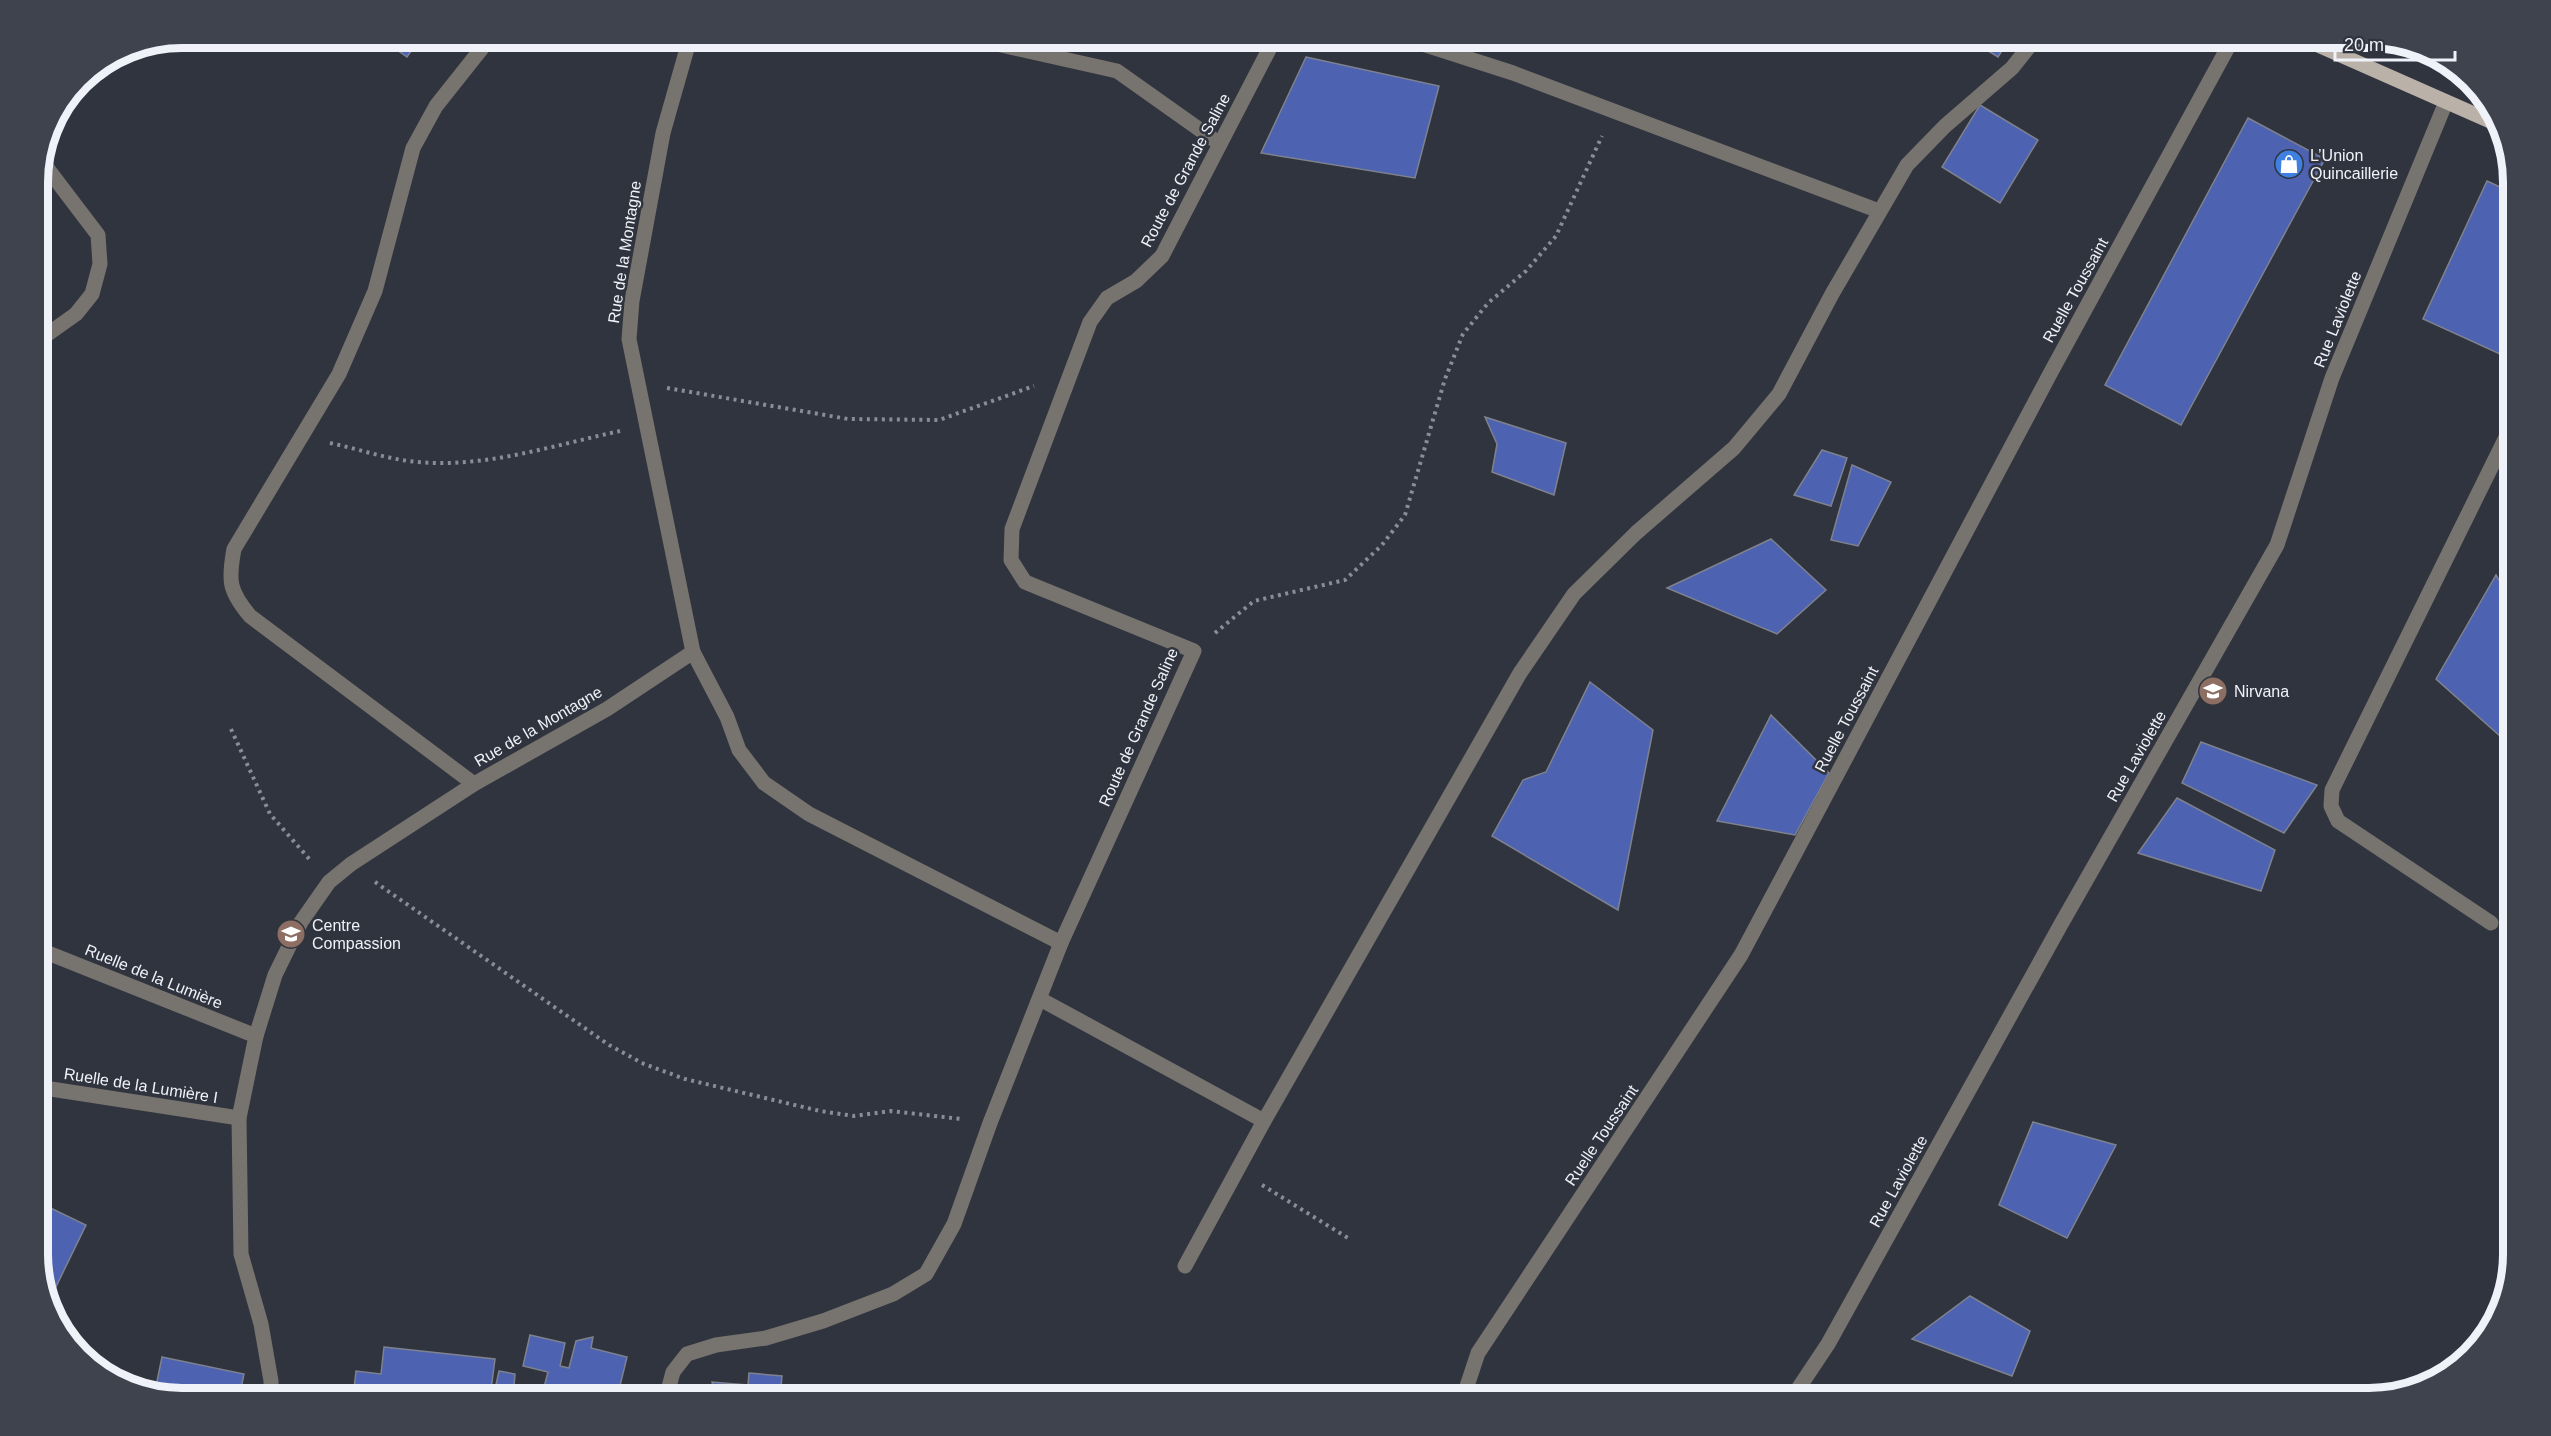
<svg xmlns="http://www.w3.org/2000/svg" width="2551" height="1436" viewBox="0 0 2551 1436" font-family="Helvetica,sans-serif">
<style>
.building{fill:#4d62b1;stroke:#7e828e;stroke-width:1.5}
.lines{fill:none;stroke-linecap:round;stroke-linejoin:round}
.path{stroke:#8a8d96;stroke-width:4;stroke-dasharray:3 4.5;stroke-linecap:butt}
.minor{stroke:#77736f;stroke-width:15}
.major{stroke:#bab1a8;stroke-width:15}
.labels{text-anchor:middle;stroke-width:5;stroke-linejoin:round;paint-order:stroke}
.poi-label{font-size:16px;fill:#f0f2f9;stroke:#30343e;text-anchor:start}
.street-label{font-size:16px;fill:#f0f2f9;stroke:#30343e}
.rim{fill:none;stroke:#f0f2f9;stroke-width:8}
</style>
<rect width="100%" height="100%" fill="#30343e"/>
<g class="building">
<path d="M380,38H420L407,57Z"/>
<path d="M1967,38H2010L1998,57Z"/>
<path d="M1306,57L1439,86L1415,178L1261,153Z"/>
<path d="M1980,105L2038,140L2000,203L1942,167Z"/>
<path d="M2248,118L2325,159L2181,425L2105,385Z"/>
<path d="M2487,181L2513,193V354L2511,359L2423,319Z"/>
<path d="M1485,417L1566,443L1554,495L1492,472L1497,444Z"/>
<path d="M1822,450L1847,458L1831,506L1794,495Z"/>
<path d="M1852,465L1891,482L1858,546L1831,540Z"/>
<path d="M1771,539L1826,590L1777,634L1667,588Z"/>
<path d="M2496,575L2513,604V735L2509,744L2436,679Z"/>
<path d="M1590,682L1653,730L1618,910L1492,836L1523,780L1546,772Z"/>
<path d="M1771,715L1829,773L1795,835L1717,821Z"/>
<path d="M2201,742L2317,785L2284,833L2182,783Z"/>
<path d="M2177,798L2275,850L2261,891L2138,853Z"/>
<path d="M2033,1122L2116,1145L2067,1238L1999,1205Z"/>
<path d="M38,1202L86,1225L51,1297L38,1263Z"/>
<path d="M1970,1296L2030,1331L2012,1376L1912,1339Z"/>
<path d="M58,1324L76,1333L71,1343L62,1334Z"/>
<path d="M530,1335L565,1343L560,1366L569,1368L576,1341L593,1337L591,1348L627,1357L617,1398H515L519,1385L543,1391L548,1372L523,1366Z"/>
<path d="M384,1347L495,1359L490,1398H353L356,1371L381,1374Z"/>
<path d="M162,1357L244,1374L239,1398H182L155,1391Z"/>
<path d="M499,1371L515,1374L513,1398H493Z"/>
<path d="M749,1373L782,1376L781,1387L799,1388L798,1398H716L712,1382L748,1385Z"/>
<path d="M822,1386L874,1392V1398H820Z"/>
</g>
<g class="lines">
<g class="path">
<path d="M667,388L848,419L939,420L1034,386"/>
<path d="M330,443C354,448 378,456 402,460C474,472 550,446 620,431"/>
<path d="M1215,633L1254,601L1345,580L1382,545L1405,515L1445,379L1463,334L1488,303L1526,271L1556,236L1602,136"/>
<path d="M231,729L270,814L311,861"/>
<path d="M375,882L609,1045L644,1064L685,1079L820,1111L854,1116L891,1111L961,1119"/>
<path d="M1262,1185L1348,1238"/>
</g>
<g class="minor">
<path d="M970,38L1117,71L1220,144"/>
<path d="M1404,38L1513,73L1879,211"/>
<path d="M38,341L76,314L92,294L100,264L98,235L41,160"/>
<path d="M693,652L727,717L739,750L764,783L809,814L1061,943L1194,651L1025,582L1011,560L1012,529L1090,322L1107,298L1136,281L1162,256L1275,38"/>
<path d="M474,784L250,616C229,591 228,581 234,549L339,374L375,291L413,148L436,106L490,38"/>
<path d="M2491,923L2338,821L2331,806L2332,790L2513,423"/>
<path d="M38,949L256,1036"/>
<path d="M1040,999L1264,1121"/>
<path d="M38,1087L239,1118"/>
<path d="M1185,1266L1264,1121L1520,673L1574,594L1636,533L1734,448L1779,394L1832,294L1907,165L1945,126L2012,68L2036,38"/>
<path d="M271,1398V1381L261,1324L241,1254L239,1118L256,1036L275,975L301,922L329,882L351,864L474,784L607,709L693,652L629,339L632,301L663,133L690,38"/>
<path d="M666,1398L673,1372L687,1354L716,1345L766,1338L823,1321L893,1294L926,1274L954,1224L990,1123L1061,943"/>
<path d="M1463,1398L1478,1353L1741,955L2051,372L2233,38"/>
<path d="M1792,1398L1828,1344L2060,926L2277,545L2332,378L2446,102"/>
</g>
<path class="major" d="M2302,38L2499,125"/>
</g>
<defs>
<g id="shop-disc" transform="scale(1.5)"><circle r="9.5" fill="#3f7fe0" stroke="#30343e"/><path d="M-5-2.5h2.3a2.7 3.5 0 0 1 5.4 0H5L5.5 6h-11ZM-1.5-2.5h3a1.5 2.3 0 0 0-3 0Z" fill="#fff"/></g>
<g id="school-disc" transform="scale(1.5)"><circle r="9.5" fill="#8d6e63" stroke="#30343e"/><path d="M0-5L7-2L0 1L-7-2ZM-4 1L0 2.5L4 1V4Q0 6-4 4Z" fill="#fff"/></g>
</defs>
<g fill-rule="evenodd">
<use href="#shop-disc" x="2289" y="164"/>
<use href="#school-disc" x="2213" y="691"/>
<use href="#school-disc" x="291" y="934"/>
</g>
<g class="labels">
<g class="poi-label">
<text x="2310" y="161">L’Union<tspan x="2310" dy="18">Quincaillerie</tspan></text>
<text x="2234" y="697">Nirvana</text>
<text x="312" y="931">Centre<tspan x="312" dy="18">Compassion</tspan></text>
</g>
<g class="street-label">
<text transform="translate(1185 170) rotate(-62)" y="6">Route de Grande Saline</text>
<text transform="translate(624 252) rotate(-81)" y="6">Rue de la Montagne</text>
<text transform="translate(2075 290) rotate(-61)" y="6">Ruelle Toussaint</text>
<text transform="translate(2337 319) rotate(-68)" y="6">Rue Laviolette</text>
<text transform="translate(1846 719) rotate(-62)" y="6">Ruelle Toussaint</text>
<text transform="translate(538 726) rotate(-30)" y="6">Rue de la Montagne</text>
<text transform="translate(1138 727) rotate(-66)" y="6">Route de Grande Saline</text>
<text transform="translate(2136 756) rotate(-60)" y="6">Rue Laviolette</text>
<text transform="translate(154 976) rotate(22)" y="6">Ruelle de la Lumière</text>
<text transform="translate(141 1085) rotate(9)" y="6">Ruelle de la Lumière I</text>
<text transform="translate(1601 1135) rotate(-56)" y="6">Ruelle Toussaint</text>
<text transform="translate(1898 1181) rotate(-61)" y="6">Rue Laviolette</text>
</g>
</g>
<path d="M0 0H2551V1436H0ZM182 48H2369A134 134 0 0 1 2503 182V1254A134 134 0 0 1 2369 1388H182A134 134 0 0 1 48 1254V182A134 134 0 0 1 182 48Z" fill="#3f434d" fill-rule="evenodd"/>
<path class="rim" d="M182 48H2369A134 134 0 0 1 2503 182V1254A134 134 0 0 1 2369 1388H182A134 134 0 0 1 48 1254V182A134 134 0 0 1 182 48Z"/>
<path d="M2335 51v9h120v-9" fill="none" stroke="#f0f2f9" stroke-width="3"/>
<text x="2344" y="51" font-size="18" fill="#f0f2f9" stroke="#30343e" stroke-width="4.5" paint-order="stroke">20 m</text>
</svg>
